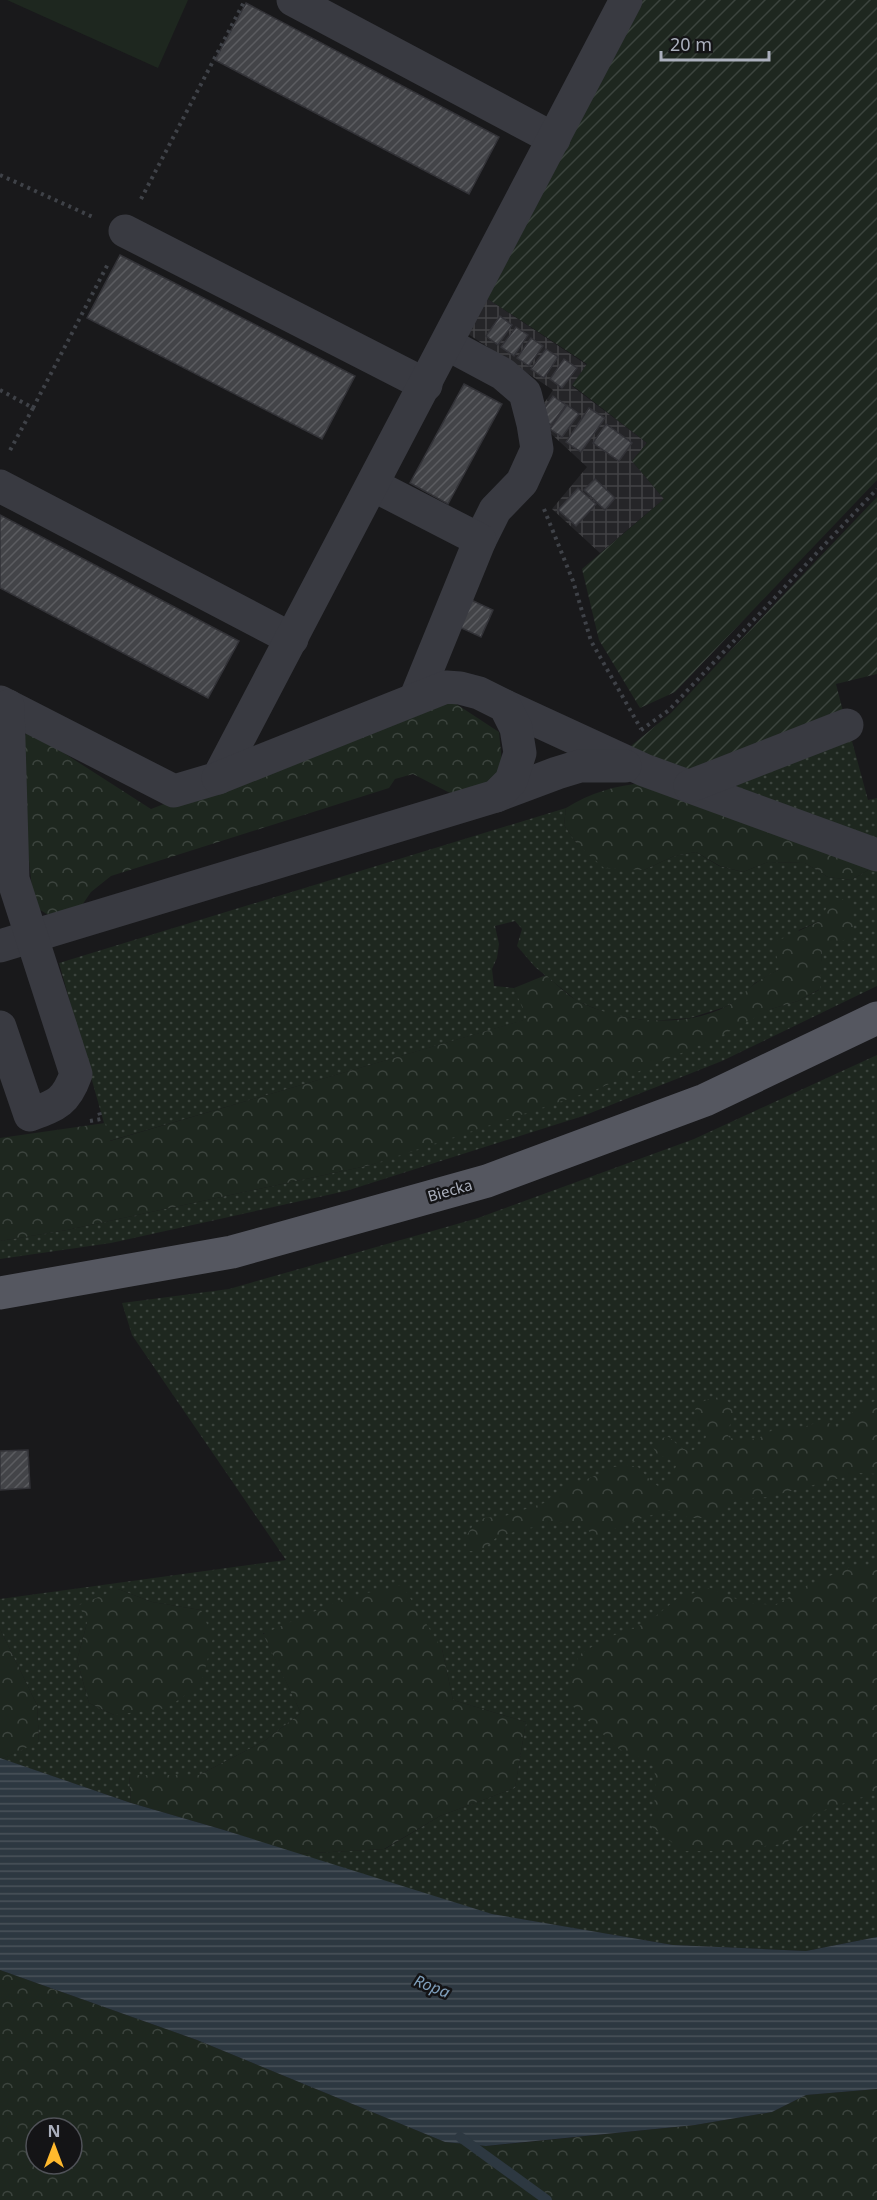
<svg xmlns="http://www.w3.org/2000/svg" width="877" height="2200" viewBox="0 0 877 2200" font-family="'Noto Sans',sans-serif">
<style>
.industrial{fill:url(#industrial-grid)}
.grass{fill:url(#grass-dots);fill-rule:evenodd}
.forest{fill:url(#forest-crowns);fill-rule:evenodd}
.garden{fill:url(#garden-furrows)}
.pitch{fill:#1e271f}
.water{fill:url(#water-rules)}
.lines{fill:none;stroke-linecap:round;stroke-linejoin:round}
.stream{stroke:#2d3841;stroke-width:10}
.building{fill:url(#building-hatch);stroke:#323237;stroke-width:1.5}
.path{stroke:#3f4248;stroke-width:4;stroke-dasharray:3 4.5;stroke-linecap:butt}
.minor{stroke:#393a41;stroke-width:33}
.major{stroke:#555760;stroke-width:33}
.labels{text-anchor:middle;stroke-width:5;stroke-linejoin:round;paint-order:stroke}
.street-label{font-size:15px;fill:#aaafbc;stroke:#141416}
.water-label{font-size:16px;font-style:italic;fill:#7e9eba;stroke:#141416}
</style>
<defs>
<pattern id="industrial-grid" width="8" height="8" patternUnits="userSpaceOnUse" patternTransform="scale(1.5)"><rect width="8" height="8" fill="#252528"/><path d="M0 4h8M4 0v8" fill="none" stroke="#424245"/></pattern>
<pattern id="grass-dots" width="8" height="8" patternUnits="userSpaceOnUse" patternTransform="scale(1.5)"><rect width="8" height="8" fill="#1e271f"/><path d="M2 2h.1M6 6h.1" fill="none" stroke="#3c443e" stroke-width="1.8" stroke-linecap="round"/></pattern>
<pattern id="forest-crowns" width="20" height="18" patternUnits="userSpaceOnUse" patternTransform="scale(1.5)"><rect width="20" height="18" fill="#1e271f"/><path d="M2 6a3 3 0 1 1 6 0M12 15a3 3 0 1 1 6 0" fill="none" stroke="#3c443e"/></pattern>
<pattern id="garden-furrows" width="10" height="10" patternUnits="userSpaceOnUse" patternTransform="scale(1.5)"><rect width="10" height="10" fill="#1e271f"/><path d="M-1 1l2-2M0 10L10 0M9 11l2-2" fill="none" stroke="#3c443e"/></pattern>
<pattern id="water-rules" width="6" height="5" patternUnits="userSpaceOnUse" patternTransform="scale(1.5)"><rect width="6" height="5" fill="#2d3841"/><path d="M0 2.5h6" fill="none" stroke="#49525a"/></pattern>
<pattern id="building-hatch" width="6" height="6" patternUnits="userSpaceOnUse" patternTransform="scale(1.5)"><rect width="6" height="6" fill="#434448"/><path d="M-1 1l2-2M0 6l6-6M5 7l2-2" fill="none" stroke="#5b5c60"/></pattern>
</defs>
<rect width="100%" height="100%" fill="#19191b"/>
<path class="industrial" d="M485,297L587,365L572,386L647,443L632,461L664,499L600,553L552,509L587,467L534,418L553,390L465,332Z"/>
<g class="grass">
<path d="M849,730L868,800L877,798V845L706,785Z"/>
<path d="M566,808L564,825L577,844L644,870L674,856L696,852L719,866L743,872L768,862L805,863L828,877L851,880L877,865V986L722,1061L583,1116L346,1191L111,1243L0,1259V1241L67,1230L371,1165L771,1009L798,1001L819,990L822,949L820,921L799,930L780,969L755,983L740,998L725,1007L690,1018L651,1021L611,1015L577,1001L535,967L517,946L522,929L515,921L495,926L499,944L497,958L492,969L494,986L514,988L528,1019L109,1141L59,963Z"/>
<path d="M877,1055V1937L806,1951L673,1945L491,1914L296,1854L385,1849L440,1816L515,1788L526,1722L453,1700L442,1649L263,1633L301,1713L263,1742L199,1775H129L131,1803L2,1759L39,1741L37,1705L0,1629V1599L286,1560L132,1335L122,1303L229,1289L478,1218L694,1139ZM118,1589L152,1602L201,1610L114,1715L89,1703L77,1660L87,1623Z"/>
</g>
<g class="forest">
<path d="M444,696L499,732L503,773L490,791L450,793L413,774L395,779L389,788L111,876L91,892L78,911L53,918L34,906L17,752L28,730L151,809Z"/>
<path d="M645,783L877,865L851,880L828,877L805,863L768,862L743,872L720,866L696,852L674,856L644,870L604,868L577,844L564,825L566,808C590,793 616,785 645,783Z"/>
<path d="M832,896L852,903L854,936L822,949L820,989L798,1001L771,1009L719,1037L595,1090L371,1165L67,1230L0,1241V1138L105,1123L110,1141L527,1019L514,988L546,975C556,984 567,995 578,1001C620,1023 685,1029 727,1006C738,1000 746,990 756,983C763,978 772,973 780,969L773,943L820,921Z"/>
<path d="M723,1397L732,1405L733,1415L727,1434L730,1438C738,1439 747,1441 755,1439C764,1437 772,1428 782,1427C798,1426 805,1430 819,1420L837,1426L843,1424L854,1411L877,1400V1474L859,1473L768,1497L738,1499L713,1518H690L669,1510L642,1518L594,1537L583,1524L553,1522L514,1532L497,1537L481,1551H466L467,1535L473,1525L484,1518L505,1516L544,1503L565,1485L590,1478L614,1467L626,1465L638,1467L651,1481L658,1486C669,1483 673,1475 676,1466L668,1458L657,1455L653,1447L661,1438L669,1437C685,1451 691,1459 706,1437C704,1431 699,1427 696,1421C689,1402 709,1398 723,1397Z"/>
<path d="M877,1564V1792L816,1813L785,1844L717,1851H683L651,1826L656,1790L654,1763L619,1749L568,1702L570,1680L579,1655L604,1639L647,1623L678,1598L710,1588L746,1603L776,1605L809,1585L850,1567Z"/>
<path d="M402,1585L442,1649L453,1700L526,1722L515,1788L440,1816L384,1849L296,1854L224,1830L131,1803L129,1775H199L263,1742L301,1713L263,1634L345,1598Z"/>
<path d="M118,1589L152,1602L201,1610L213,1638L201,1684L167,1708L114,1715L89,1703L77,1660L87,1623L79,1605Z"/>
<path d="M0,1629L37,1705L39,1742L2,1759L0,1758Z"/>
<path d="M0,1970L197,2040L445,2142L487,2146L695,2125L772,2112L806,2095L877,2089V2200H0ZM36,2128H72V2164H36Z"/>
</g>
<g class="garden">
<path d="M640,0H877V480L675,692L640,708L599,640L582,569L664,499L632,461L647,443L572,385L587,364L485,297Z"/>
<path d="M877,497V674L836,684L844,715L683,773L626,750L671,713Z"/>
</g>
<path class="pitch" d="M7,0H188L158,68Z"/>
<path class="water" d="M0,1758L131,1803L224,1830L492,1914L673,1945L806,1951L877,1937V2089L806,2095L772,2112L695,2125L486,2146L445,2142L197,2040L0,1970Z"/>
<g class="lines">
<path class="stream" d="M460,2137L547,2200"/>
</g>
<g class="building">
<path d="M246,3L499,137L469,194L215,60Z"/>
<path d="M120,255L355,376L322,439L87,318Z"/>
<path d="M500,316L512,325L498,345L486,336Z"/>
<path d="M516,327L528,335L514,356L501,347Z"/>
<path d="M531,338L543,346L529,366L517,358Z"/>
<path d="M546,349L558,357L544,378L531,369Z"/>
<path d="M564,359L577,368L562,388L550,379Z"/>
<path d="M464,384L502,404L448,504L410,483Z"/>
<path d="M553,396L566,405L551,425L539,416Z"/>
<path d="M567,405L579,414L562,437L550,429Z"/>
<path d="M589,408L605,418L581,452L566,442Z"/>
<path d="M606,424L632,443L619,461L593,443Z"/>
<path d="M595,479L615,498L605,510L584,490Z"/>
<path d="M578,488L596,504L576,526L558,510Z"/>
<path d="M0,515L239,641L208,698L0,588Z"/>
<path d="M469,599L493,610L481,637L457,626Z"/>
<path d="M28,1450L30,1488L0,1490V1451Z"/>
</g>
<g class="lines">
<g class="path">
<path d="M0,175L95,218"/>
<path d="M141,199L245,0"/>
<path d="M0,390L33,408L8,454"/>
<path d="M33,408L109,262"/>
<path d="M544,509L573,581L591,641L641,729"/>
<path d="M641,730L669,710L877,489"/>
<path d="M90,1121L101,1119L98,1108"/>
</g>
<g class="minor">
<path d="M293,0L554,139"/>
<path d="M125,231L426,385"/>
<path d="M447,344L503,374L525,393L533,424L537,449L522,482L495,510L480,540"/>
<path d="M373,485L480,540L416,697"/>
<path d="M0,486L292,639"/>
<path d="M0,702L174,791L218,778L626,0"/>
<path d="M505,706L644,770L877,855"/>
<path d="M690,786L847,725"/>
<path d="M496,796L557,773L580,766H625"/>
<path d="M0,946L496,796L511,781L520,753L516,728L505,706L479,693L460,688L446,687L218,778"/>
<path d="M0,1027L30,1115C57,1105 66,1102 76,1074L13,879L8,706"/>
</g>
<path class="major" d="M0,1293L232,1252L487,1181L705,1100L877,1018"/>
</g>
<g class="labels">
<g class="street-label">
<text transform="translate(450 1191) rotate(-16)" y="5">Biecka</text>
</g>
<g class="water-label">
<text transform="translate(432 1986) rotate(21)" y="6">Ropa</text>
</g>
</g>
<g transform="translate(54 2146)"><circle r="28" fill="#141416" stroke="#505258" stroke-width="1.5"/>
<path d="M0-4.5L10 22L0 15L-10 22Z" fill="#ffb92d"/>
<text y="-9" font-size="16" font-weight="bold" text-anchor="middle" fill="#aaafbc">N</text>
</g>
<path d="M661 51v9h108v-9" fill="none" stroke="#aaafbc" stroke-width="3"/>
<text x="670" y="51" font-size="18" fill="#aaafbc" stroke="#141416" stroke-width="4.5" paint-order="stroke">20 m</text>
</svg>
